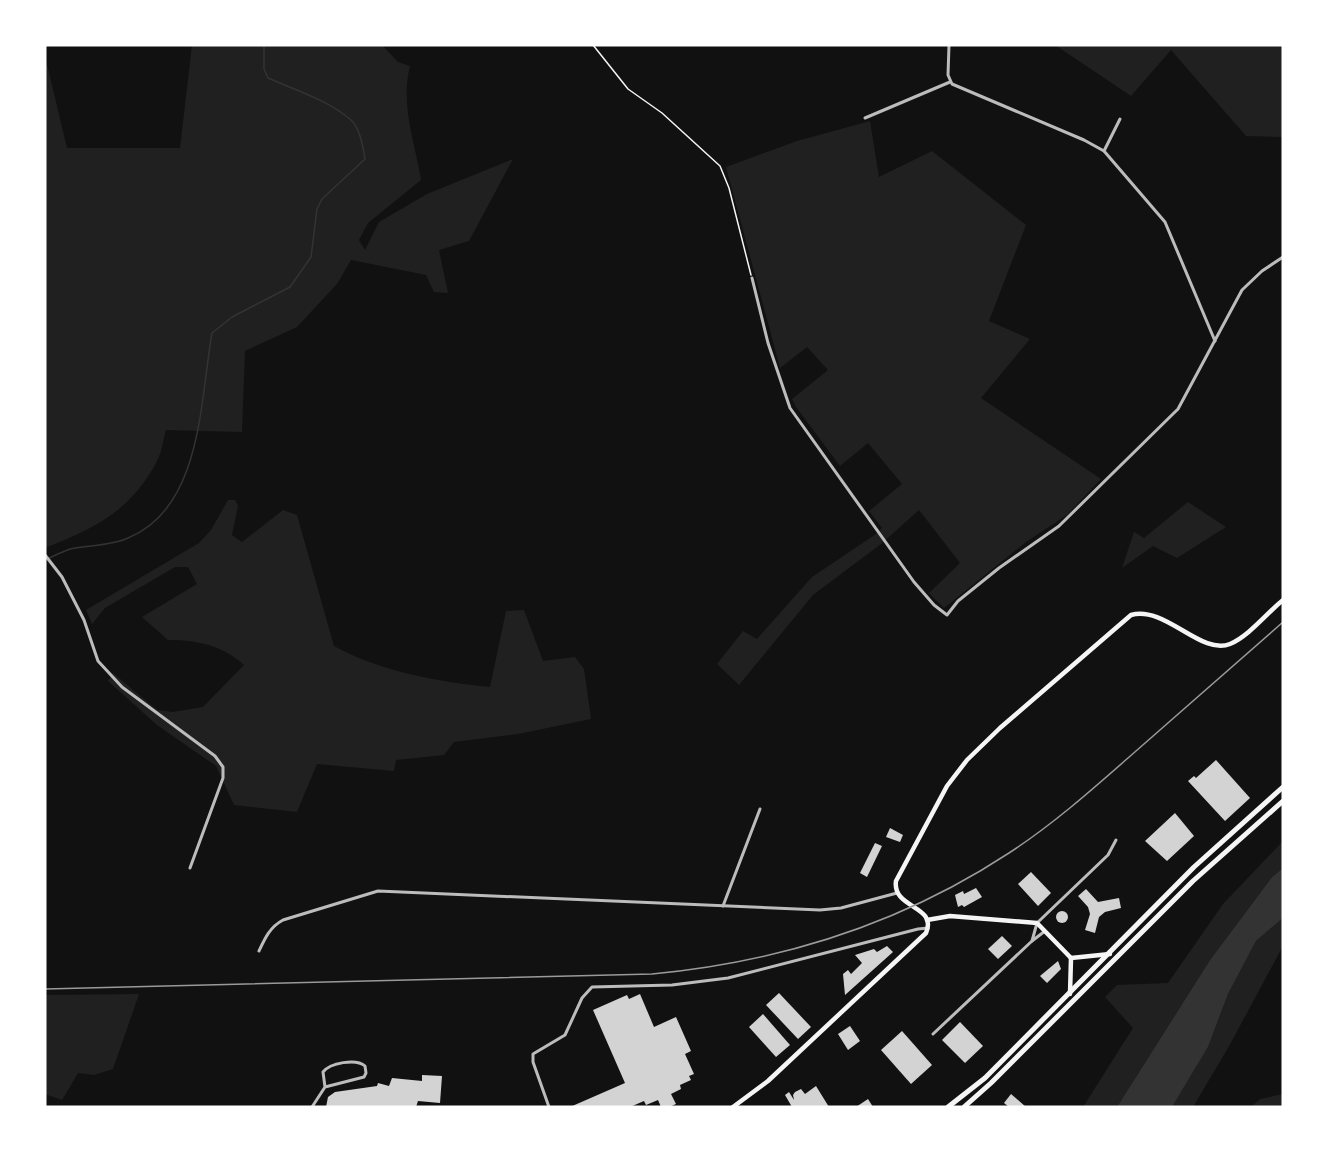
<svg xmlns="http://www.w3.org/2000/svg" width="1328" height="1152" viewBox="0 0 1328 1152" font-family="'Playfair Display',serif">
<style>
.green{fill:#202020}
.water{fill:#333}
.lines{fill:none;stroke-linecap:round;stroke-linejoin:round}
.stream{stroke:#333;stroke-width:1.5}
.building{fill:#d3d3d3}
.path{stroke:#f5f5f5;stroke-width:1.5}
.minor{stroke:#bcbcbc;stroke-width:3}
.secondary{stroke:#f5f5f5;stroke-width:4.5}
.primary{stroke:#f5f5f5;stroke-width:5}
.rail{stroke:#9a9a9a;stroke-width:1.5}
</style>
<rect width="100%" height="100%" fill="#111"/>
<g class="green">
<path d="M192,45H382L398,62L410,66C400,104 415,143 421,180L368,223L359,240L365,250L379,222L427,194L513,159L469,241L439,250L448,293L434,292L426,275L351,260L337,284L297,327L245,351L242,432L166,430C163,440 162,452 157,461C131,511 95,528 45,548V56L67,148H180Z"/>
<path d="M1055,45H1283V137L1246,136L1171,50L1131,96Z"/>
<path d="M870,121L879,177L932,151L1026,225L989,321L1030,339L981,398L1101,479L1067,515L1026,542L944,608L929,593L960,563L919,510L881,544L813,595L739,685L717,664L743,631L757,639L812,577L876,534L882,528L869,511L902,484L868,443L840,466L796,407L792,399L828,370L807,347L780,368L726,167L797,141Z"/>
<path d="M228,500H235L238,506L232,535L242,542L283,510L297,515L334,646C379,671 438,682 490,687L506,611L524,610L543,661L575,657L584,669L591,719L518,734L454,742L444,755L396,760L394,771L317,764L297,812L234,805L216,766L157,725L108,681L113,673L157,710L173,712L203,707L244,665C222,645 197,640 168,640L142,617L197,584L188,567H175L105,608L92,624L86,610L199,543L211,530Z"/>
<path d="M1188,502L1226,527L1177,558L1153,546L1122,568L1134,532L1144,538Z"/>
<path d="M1283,841V868L1272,877L1210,960L1117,1107H1083L1133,1028L1105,997L1117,985L1168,983L1223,904Z"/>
<path d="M1283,918V946L1228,1048L1193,1107H1172L1208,1047L1228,994L1256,941Z"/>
<path d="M139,994L113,1069L94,1075L78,1073L62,1100L45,1094V995Z"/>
<path d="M1283,1094V1107H1251L1260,1099Z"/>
</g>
<path class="water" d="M1283,868V918L1256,941L1228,994L1208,1047L1172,1107H1117L1210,960L1272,877Z"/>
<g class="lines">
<g class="stream">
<path d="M45,560C53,556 62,552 70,549C89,545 111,546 128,538C202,508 200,401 212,333L232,317L290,287L311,257L317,209L322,199L365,159C363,147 360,128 351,120C328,100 295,90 268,78L264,69V45"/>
<path d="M45,584V593"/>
</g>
</g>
<g class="building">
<path d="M1216,760L1250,798L1225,821L1188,781L1194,776L1196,778Z"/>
<path d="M1175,813L1194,836L1167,861L1145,841Z"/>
<path d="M890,828L903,835L900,842L886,837Z"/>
<path d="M875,843L882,846L867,877L860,873Z"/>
<path d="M1031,872L1051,893L1038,906L1018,884Z"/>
<path d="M976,888L982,897L964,907L962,905L958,907L955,895L963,891L964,894Z"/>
<path d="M1086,889L1098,902L1119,898L1121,908L1105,912L1099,917L1095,933L1085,930L1090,914L1088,907L1078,896Z"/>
<circle cx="1062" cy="917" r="6"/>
<path d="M1002,936L1012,946L998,959L988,949Z"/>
<path d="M887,946L893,952L845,995L843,974L848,970L851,974L862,963L855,955L874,949L877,952Z"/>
<path d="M1058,961L1061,969L1047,983L1040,976Z"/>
<path d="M779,993L811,1027L798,1039L766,1005Z"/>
<path d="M640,994L654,1027L676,1017L691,1051L685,1054L694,1074L689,1076L691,1080L680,1085L681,1089L671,1094L676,1104L669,1107H661L658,1100L646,1105L644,1101L630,1107H570L625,1083L593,1010L627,995L629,999Z"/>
<path d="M763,1014L790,1045L776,1057L749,1027Z"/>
<path d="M960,1022L983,1046L965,1063L942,1040Z"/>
<path d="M850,1026L860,1041L848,1050L838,1034Z"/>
<path d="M902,1031L932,1065L911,1084L881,1050Z"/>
<path d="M422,1075L442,1076L440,1103L418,1101L416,1107H326L328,1097L335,1092L377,1086L378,1083L389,1086L392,1078L422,1081Z"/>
<path d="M816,1086L829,1107H792L785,1095L789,1092L794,1100L793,1095L795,1092L801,1089L805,1094Z"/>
<path d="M1011,1094L1026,1107H1009L1004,1103Z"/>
<path d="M868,1099L873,1107H856Z"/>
</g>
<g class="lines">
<path class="path" d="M593,45L628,89L662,113L720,166L729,188L751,275"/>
<g class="minor">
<path d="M949,45L948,75L952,84L1084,140L1104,151L1165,222L1215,341"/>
<path d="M865,118L950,82"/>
<path d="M1104,151L1120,119"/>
<path d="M752,278L768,343L790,408L914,582L934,605L947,615L958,601L999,568L1059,526L1178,409L1242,290L1262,271L1283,257"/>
<path d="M45,555L62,577L84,620L98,661L122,687L215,756L223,767V778L190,868"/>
<path d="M723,906L760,809"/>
<path d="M1045,931L1032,941L1037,923L1108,855L1116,840"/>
<path d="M259,951C265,938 270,927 283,920L378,891L820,910L841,908L897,893"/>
<path d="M933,1034L1032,941"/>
<path d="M312,1107L325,1087L364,1077L366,1073L365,1066C356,1058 330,1063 323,1072L325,1087"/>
<path d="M549,1107L533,1062V1054L565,1035L582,998L592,987L672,985L728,978L918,929L928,928"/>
</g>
<g class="secondary">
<path d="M927,920L950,916L1037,923L1071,958"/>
<path d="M1071,958L1110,954"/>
<path d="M1070,994L1071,958"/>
<path d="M733,1107L768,1081L926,933C938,905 892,909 896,881L947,786L967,760L1000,728L1131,615C1165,605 1201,656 1230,644C1249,636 1267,613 1283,600"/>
</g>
<g class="primary">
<path d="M948,1107L985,1078L1194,867L1283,787"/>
<path d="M964,1107L991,1083L1193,881L1283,801"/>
</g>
<path class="rail" d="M45,989L652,974C779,962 901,924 1009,853C1055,823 1095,787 1136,751C1185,708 1234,665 1283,622"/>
</g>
<rect width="1328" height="1152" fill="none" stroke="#ffffff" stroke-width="93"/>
</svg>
